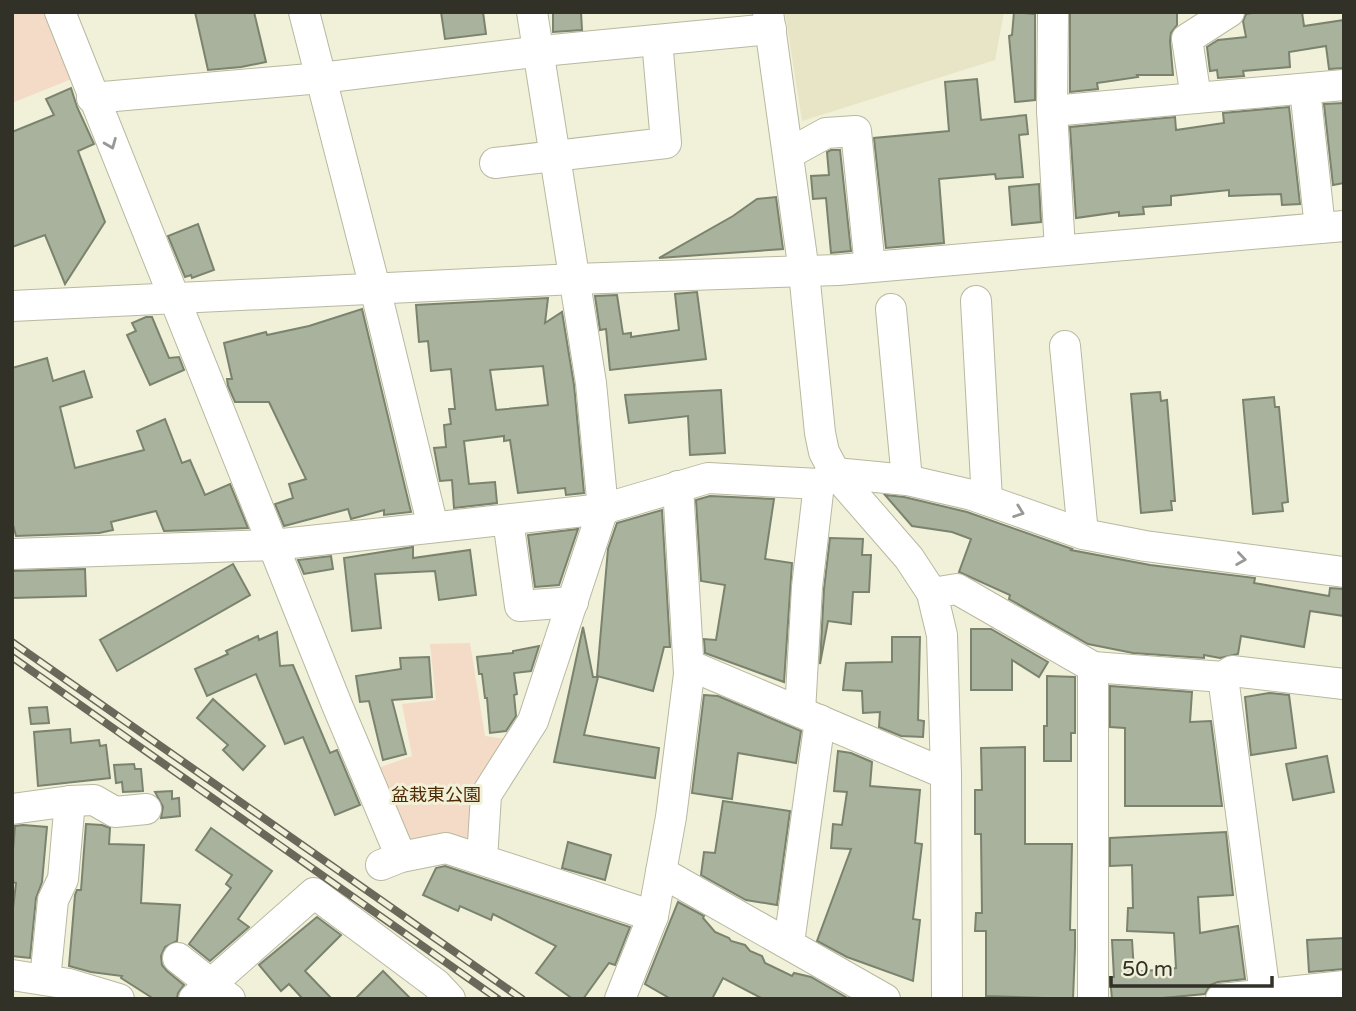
<svg xmlns="http://www.w3.org/2000/svg" width="1356" height="1011" viewBox="0 0 1356 1011" font-family="'Varela Round','Noto Sans JP',sans-serif">
<rect width="100%" height="100%" fill="#f1f0d8"/>
<!-- built -->
<path fill="#e7e5c5" d="M785 12H1004L995 60 802 121Z"/>
<!-- green -->
<g fill="#f4dbc7">
<path d="M12 12H50L74 78 12 103Z"/>
<path d="M470 643 485 736 511 740 480 840 412 851 375 769 412 756 402 704 436 700 430 644Z"/>
</g>
<!-- building -->
<g fill="#a9b29d" stroke="#7a836e" stroke-width="2" fill-rule="evenodd">
<path d="M195 12H254L266 62 241 67 208 70Z"/>
<path d="M441 12H483L486 34 445 39Z"/>
<path d="M553 12H581L582 30 553 32Z"/>
<path d="M1014 12 1035 14V100L1015 102 1009 36 1012 35Z"/>
<path d="M1070 12H1177V25L1171 33 1170 41 1173 75H1137L1138 77 1097 83 1098 89 1070 92Z"/>
<path d="M1258 12H1302L1304 26 1344 20V68L1329 69 1326 46 1289 52 1290 67 1243 71 1244 76 1218 78 1217 70 1210 71 1207 47 1218 40 1246 37 1243 21 1246 14Z"/>
<path d="M977 79 981 120 1026 115 1028 134 1019 135 1023 177 996 179 995 174 939 179 944 243 886 248 874 138 949 131 945 82Z"/>
<path d="M71 88 77 107 94 144 78 151 105 222 65 284 45 235 12 247V132L54 115 46 99Z"/>
<path d="M1344 103V183L1333 185 1324 104Z"/>
<path d="M1289 107 1300 204 1282 205 1281 194 1229 196V190L1171 196V205L1143 207 1144 214 1119 216V212L1076 218 1070 127 1175 117 1176 130 1224 123 1223 113Z"/>
<path d="M831 150H840L851 251 831 253 826 198 813 199 811 176 829 175 827 152Z"/>
<path d="M1039 184 1041 222 1012 225 1009 187Z"/>
<path d="M776 197 783 249 659 258 733 216 757 199Z"/>
<path d="M198 224 214 270 192 278 191 275 185 277 168 236Z"/>
<path d="M697 292 706 359 610 370 606 329 600 330 595 296 617 295 623 334 631 333V337L679 330 675 294Z"/>
<path d="M548 298 545 323 562 312 574 385 584 493 566 495 565 488 518 493 510 440 504 441V436L464 441 469 484 495 482 497 503 454 508 452 480 440 481 434 448 446 447 444 425 451 424 449 409H455L451 369 431 371 428 341 419 342 416 305ZM543 366 548 405 496 410 490 370Z"/>
<path d="M362 309 411 512 384 515V510L351 519 348 509 284 526 275 504 293 498 289 484 306 479 269 402H235L228 386 227 379H232L224 343 266 332 267 335 309 326Z"/>
<path d="M146 317H152L169 358 179 357 184 370 150 385 127 335 136 331 132 323Z"/>
<path d="M47 358 53 381 84 371 92 397 60 407 75 468 144 450 137 431 165 419 182 463 190 460 205 495 230 484 248 528 164 531 156 511 111 522 113 530 99 533 16 536 12 521V368Z"/>
<path d="M721 390 725 453 690 455 688 416 629 423 625 395Z"/>
<path d="M1160 392 1161 401 1167 400 1175 501H1171L1172 510 1141 513 1131 394Z"/>
<path d="M1274 397 1275 407H1279L1288 502 1282 503 1283 511 1253 514 1243 400Z"/>
<path d="M885 495 904 497 967 512 1072 549 1071 550 1150 565 1255 578 1254 583 1329 596 1330 588 1344 589V616L1310 611 1304 647 1241 636 1238 654 1220 658 1204 655V658L1133 653 1088 644 1009 599 1010 595 959 572 971 539 952 532 912 526Z"/>
<path d="M710 496 774 499 765 559 792 563 784 682 705 653 704 639 716 640 725 585 701 581 696 500Z"/>
<path d="M662 510 670 647H664L653 691 597 676 608 549 617 523Z"/>
<path d="M578 529 559 585 535 587 528 535Z"/>
<path d="M830 538 863 539 862 555H871L869 592H853L851 624 828 621 820 664 824 589Z"/>
<path d="M413 547V558L470 550 476 595 439 600 435 571 375 574 381 628 352 631 344 558Z"/>
<path d="M331 556 333 569 304 574 298 560Z"/>
<path d="M233 564 250 595 117 671 100 640Z"/>
<path d="M85 569 86 596 12 598V571Z"/>
<path d="M583 627 593 677H598L584 735 659 748 655 778 554 762Z"/>
<path d="M971 629H991L1048 662 1039 677 1012 660V690H971Z"/>
<path d="M277 632 280 666 293 665 330 753 337 750 360 805 335 815 303 737 285 744 256 674 207 696 195 669 228 654 226 651 258 636 259 640Z"/>
<path d="M892 637H920L918 720 924 721 923 737 901 736 879 727 880 712 863 713 862 691 843 690 846 663 892 662Z"/>
<path d="M539 646 531 671 514 673 517 694 514 695 516 716 506 731 490 733 487 698H485L482 674H479L477 657 513 653V651Z"/>
<path d="M429 657 432 697 392 700 406 754 383 760 369 701 360 702 356 676 401 669 400 658Z"/>
<path d="M1047 676 1075 677V733H1071V761H1044V726H1047Z"/>
<path d="M1110 686 1192 692 1190 722 1211 721 1222 806H1125V728L1110 727Z"/>
<path d="M1269 693 1289 695 1296 748 1251 755 1245 697Z"/>
<path d="M704 695 718 696 801 731 796 763 738 753 732 799 692 793Z"/>
<path d="M213 699 265 746 243 770 223 750 228 745 197 718Z"/>
<path d="M47 707 49 723 31 724 29 708Z"/>
<path d="M70 729 71 743 99 740 100 746 106 745 110 778 38 786 34 732Z"/>
<path d="M1025 747V844H1072L1070 930H1075V948L1073 999 986 996V931H975L976 913H982L981 834H975V790H982L981 748Z"/>
<path d="M838 751 851 753 872 762 870 786 920 790 915 843 922 844 913 919 920 920 913 981 847 957 817 941 851 849 831 848 833 824 842 825 847 792 834 791Z"/>
<path d="M1327 756 1334 792 1293 800 1286 764Z"/>
<path d="M134 764 135 769H141L143 791 123 792 122 782 116 783 114 765Z"/>
<path d="M172 791V799L179 798 180 816 161 818 163 807 155 792Z"/>
<path d="M723 801 790 811 777 905 746 900 701 875 704 852 715 853Z"/>
<path d="M86 824 102 825 110 828 109 844 144 845 141 903 180 905 177 941 165 947 161 956 162 965 167 971 184 985 178 993 177 999H154L121 978 122 976 91 972 69 966 75 895 77 890H81Z"/>
<path d="M23 825 47 827 42 882 36 898 30 958 12 956V917L16 883 12 882V862L15 826Z"/>
<path d="M211 828 272 871 238 919 249 927 210 961 189 944 231 888 226 884 232 875 196 850Z"/>
<path d="M1226 832 1233 895 1198 897 1200 933 1238 926 1245 979 1218 982 1210 985 1205 994 1152 999H1112L1110 977H1114L1112 940H1132L1134 972 1176 968 1174 933 1127 931 1128 908H1133L1132 865 1110 866V838Z"/>
<path d="M568 842 611 855 605 880 562 868Z"/>
<path d="M445 866 630 927 615 965 609 963 583 999H573L536 973 556 946 493 914 491 920 460 906 458 911 423 895 436 868Z"/>
<path d="M678 902 704 916 703 918 715 932 729 938 731 941 745 945 750 951 762 956 765 963 792 976 794 973 811 977 849 999H763L723 978 712 999H671L645 984Z"/>
<path d="M317 917 341 935 305 971 332 999H303L289 984 281 991 259 965Z"/>
<path d="M1344 938V969L1309 972 1307 940Z"/>
<path d="M383 971 411 999H355Z"/>
</g>
<g fill="none" stroke-linecap="round" stroke-linejoin="round">
<defs>
<g id="minor">
<path d="M60 12 337 705 401 857"/>
<path d="M304 12 375 288 433 527"/>
<path d="M768 12 804 272 820 433 824 452 835 473 909 558 932 593 936 610 942 635 946 774 947 999"/>
<path d="M1053 12 1052 111 1060 250"/>
<path d="M1229 12 1187 39 1196 98 1344 85"/>
<path d="M1305 89 1320 228"/>
<path d="M92 98 321 78 542 51 771 29"/>
<path d="M1052 111 1196 98"/>
<path d="M788 154 826 133 856 131 870 267"/>
<path d="M495 163 666 143 657 40"/>
<path d="M976 301 987 500"/>
<path d="M12 306 575 279 838 270 1344 226"/>
<path d="M891 309 907 480"/>
<path d="M1065 346 1083 534"/>
<path d="M508 520 520 606 573 602"/>
<path d="M12 554 273 545 603 509 708 478 819 484 835 473 907 480 972 495 1083 534 1145 546 1344 572"/>
<path d="M932 593 957 589 1093 667V999"/>
<path d="M689 665 946 774"/>
<path d="M1093 667 1223 677 1232 671 1344 684"/>
<path d="M1223 677 1265 994"/>
<path d="M800 712 807 587 819 484"/>
<path d="M70 801 94 800 115 812 146 809"/>
<path d="M12 809 70 801 63 879 53 900 45 980"/>
<path d="M482 859 486 795 533 721 603 509 591 383 532 12"/>
<path d="M381 865 401 857 446 848 653 916"/>
<path d="M661 872 885 999"/>
<path d="M789 943 820 720"/>
<path d="M178 958 230 999"/>
<path d="M12 975 69 984 119 999"/>
<path d="M194 999 314 893 436 984 450 999"/>
<path d="M620 999 653 916 671 817 689 674 678 486"/>
<path d="M1221 999 1344 986"/>
</g>
</defs>
<!-- minor casing -->
<use href="#minor" stroke="#b9b8a0" stroke-width="32"/>
<!-- minor -->
<use href="#minor" stroke="#fff" stroke-width="30"/>
<defs>
<g id="rail">
<path d="M12 642 522 999"/>
<path d="M12 657 498 999"/>
</g>
</defs>
<!-- rail casing -->
<use href="#rail" stroke="#69685a" stroke-width="8"/>
<!-- rail -->
<use href="#rail" stroke="#f1f0d8" stroke-width="5" stroke-dasharray="16" stroke-linecap="butt"/>
</g>
<!-- one-way arrows -->
<defs><path id="oneway-chevron" d="M-2-3.5L2.5 0L-2 3.5" fill="none" stroke-width="1.6" stroke-linecap="round" stroke-linejoin="round" transform="scale(1.75)"/></defs>
<g stroke="#989894">
<use href="#oneway-chevron" transform="translate(111 144) rotate(68)"/>
<use href="#oneway-chevron" transform="translate(1019 512) rotate(20)"/>
<use href="#oneway-chevron" transform="translate(1241 559) rotate(8)"/>
</g>
<g text-anchor="middle" dominant-baseline="central" stroke-width="6" stroke-linejoin="round" paint-order="stroke">
<!-- park labels -->
<g font-size="18" fill="#4f2900" stroke="#f1f0d8">
<text x="436" y="795">盆栽東公園</text>
</g>
</g>
<!-- border -->
<rect width="1356" height="1011" fill="none" stroke="#323128" stroke-width="28"/>
<!-- scale -->
<path d="M1111 976v10h161v-10" fill="none" stroke="#323128" stroke-width="3.5"/>
<text x="1122" y="976" font-size="21" fill="#323128" stroke="#f1f0d8" stroke-width="5" paint-order="stroke">50 m</text>
</svg>
